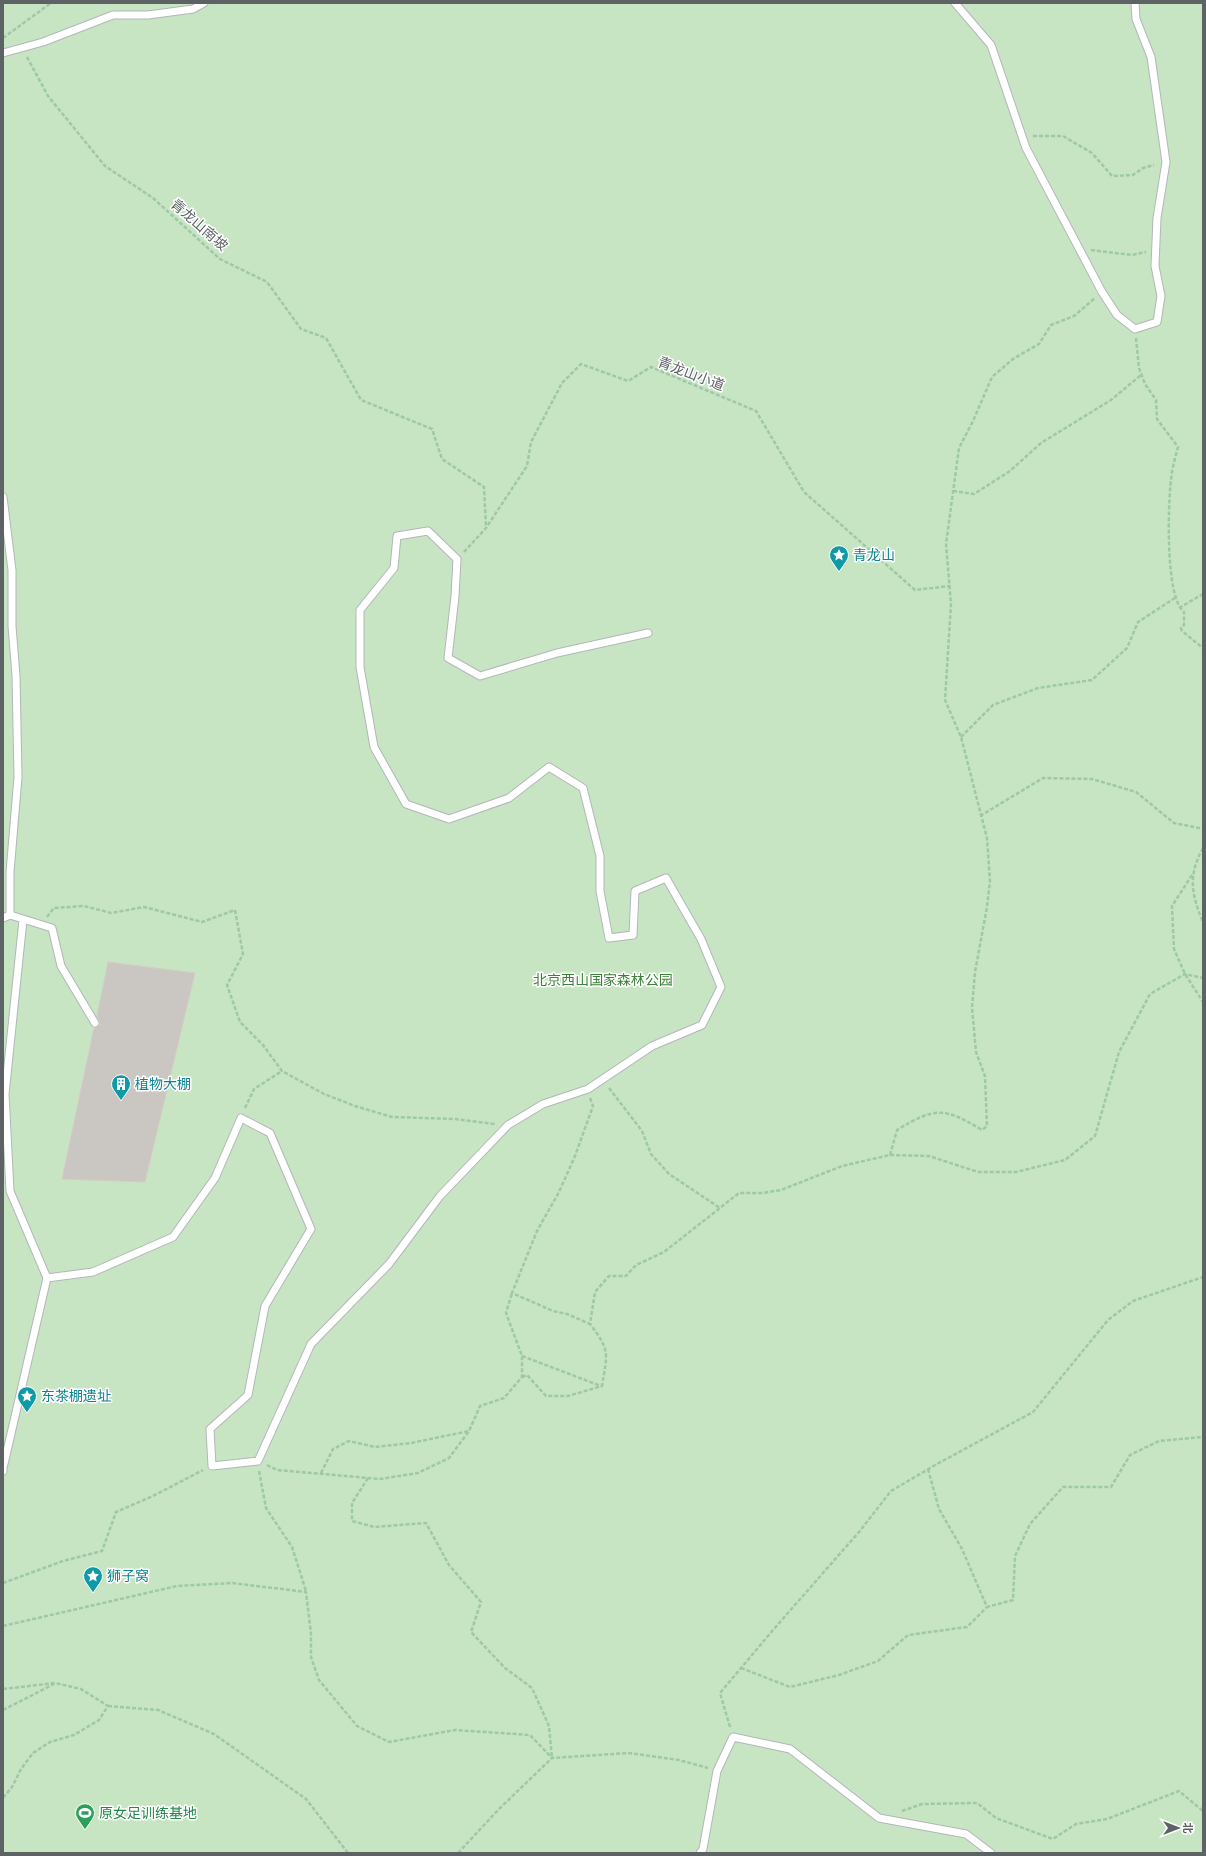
<svg xmlns="http://www.w3.org/2000/svg" width="1206" height="1856" viewBox="0 0 1206 1856" font-family="'Sofia Sans Condensed','Noto Sans SC',sans-serif">
<rect width="100%" height="100%" fill="#efece6"/>
<!-- green -->
<rect fill="#c7e5c3" x="3" y="3" width="1200" height="1850"/>
<!-- building -->
<path fill="#cac7c2" stroke="#d3cdc4" d="M108 962 195 973 145 1182 62 1179 94 1028 98 1027 100 1023 97 1016Z"/>
<g fill="none" stroke-linecap="round" stroke-linejoin="round">
<defs>
<g id="lane">
<path d="M955 3 991 45 1026 148 1102 292 1117 315 1135 329 1157 322 1161 296 1155 266 1157 218 1166 162 1151 57 1136 19 1135 3"/>
<path d="M3 53 43 42 113 15H148L193 9 204 3"/>
<path d="M3 497 12 570V626L16 676 18 777 10 872V915L3 918"/>
<path d="M10 915 52 928 61 966 95 1023"/>
<path d="M47 1278 93 1272 173 1237 215 1178 241 1118 270 1133 311 1229 265 1306 248 1395 210 1429 212 1466 258 1461 311 1344 389 1264 440 1196 508 1125 543 1104 588 1089 652 1046 702 1025 721 987 701 939 666 878 635 891 633 935 609 938 600 891V856L583 788 549 767 509 798 449 819 406 804 374 747 360 667V610L394 568 397 536 428 531 457 559 455 596 448 658 480 676 557 653 648 633"/>
<path d="M3 1464V1471"/>
<path d="M4 1464 47 1278 10 1191 5 1094 23 920"/>
<path d="M700 1853 703 1849 717 1771 733 1737 790 1749 879 1818 966 1834 991 1853"/>
</g>
</defs>
<!-- lane casing -->
<use href="#lane" stroke="#b3b6ba" stroke-width="9"/>
<!-- path -->
<g stroke="#9ec8a6" stroke-width="2.5" stroke-dasharray="4 2" stroke-linecap="butt">
<path d="M3 38 51 3"/>
<path d="M27 57 48 96 105 166 153 198 220 259 267 282 301 329 326 338 361 400 432 429 442 459 484 487 486 527"/>
<path d="M1033 136H1063L1092 153 1112 176 1133 175 1143 168 1154 165"/>
<path d="M1091 250 1132 255 1146 252"/>
<path d="M1136 338 1139 368 1145 384 1156 400 1157 419 1178 447C1175 458 1172 469 1171 480 1168 505 1165 597 1184 612V625L1181 628 1182 631 1203 648"/>
<path d="M953 491 974 494 1010 471 1041 443 1111 400 1141 375"/>
<path d="M464 552 486 528 527 466 531 442 562 383 581 364 628 381 651 367 756 411 804 492 915 590 950 586"/>
<path d="M1179 608 1203 594"/>
<path d="M961 737 993 705 1038 688 1092 680 1127 648 1138 622 1175 598"/>
<path d="M980 816 1043 778 1092 779 1136 792 1174 823 1199 828 1203 827"/>
<path d="M1203 848C1188 875 1191 894 1203 922"/>
<path d="M1192 875 1172 906 1174 949 1185 974 1203 1002"/>
<path d="M47 917 54 908 84 906 111 913 144 907 202 922 235 910 243 954 227 985 240 1022 263 1045 282 1071 324 1094 355 1106 392 1117 455 1119 495 1124"/>
<path d="M609 1088 642 1131 651 1154 669 1174 720 1208"/>
<path d="M590 1098 593 1106 575 1156 559 1192 537 1231 512 1293 553 1311 567 1314 590 1324 595 1292 609 1276H626L636 1265 664 1252 739 1193H762L781 1190 842 1166 890 1155 929 1156 978 1172H1016L1065 1160 1095 1136 1119 1052 1150 994 1185 974 1203 978"/>
<path d="M245 1108 254 1089 282 1071"/>
<path d="M890 1155 897 1130C935 1107 944 1107 982 1130L987 1126 985 1076 976 1052 972 1007 975 972 987 907 990 881 987 838 961 737 945 700 951 604 946 544 959 448 973 421 992 377 1013 359 1039 344 1051 325 1074 316 1095 298"/>
<path d="M522 1356 601 1386"/>
<path d="M522 1377 527 1375 546 1396H568L602 1386C607 1354 611 1351 590 1324"/>
<path d="M267 1465 277 1470 380 1479 418 1473 449 1458 469 1431 480 1406 504 1398 522 1377V1356L506 1313 512 1293"/>
<path d="M928 1469 939 1509 962 1549 987 1607 1013 1600 1015 1556 1030 1524 1063 1487H1111L1130 1455 1159 1441 1203 1437"/>
<path d="M259 1471 266 1508 292 1547 306 1591"/>
<path d="M321 1473 333 1449 349 1441 375 1447 411 1443 469 1431"/>
<path d="M368 1478 352 1503V1521L374 1527 426 1523 449 1565 481 1602 471 1632 505 1668 532 1688 549 1726 552 1758"/>
<path d="M3 1583 63 1561 102 1551 116 1512 153 1496 203 1470"/>
<path d="M3 1626 177 1586 232 1583 306 1592 311 1634V1657L319 1680 357 1726 389 1742 455 1730 530 1735 552 1758"/>
<path d="M741 1668 790 1687 839 1675 878 1661 908 1635 967 1627 987 1607"/>
<path d="M3 1689 55 1683 81 1689 108 1706 99 1720 74 1735 50 1742 33 1753 21 1769 12 1787 3 1798"/>
<path d="M108 1706 158 1710 214 1734 306 1799 348 1853"/>
<path d="M3 1710 54 1684"/>
<path d="M730 1727 720 1693 773 1630 859 1532 891 1491 937 1464 1033 1412 1108 1320 1133 1301 1203 1277"/>
<path d="M902 1811 922 1804 977 1803 996 1818 1053 1839 1076 1824 1107 1819 1179 1791 1203 1811"/>
<path d="M458 1853 499 1809 552 1758 629 1753 679 1760 708 1768"/>
</g>
<!-- lane -->
<use href="#lane" stroke="#fff" stroke-width="7"/>
</g>
<!-- icons -->
<defs>
<symbol id="sight-pin" viewBox="-11 -11 22 30"><path d="M0 17L-7.5 6A9.5 9.5 0 1 1 7.5 6Z" fill="#0f9aa8" stroke="#fff"/><path d="M0-6L1.8-2.2L6-1.7L2.9 1.2L3.7 5.4L0 3.3L-3.7 5.4L-2.9 1.2L-6-1.7L-1.8-2.2Z" fill="#fff"/></symbol>
<symbol id="building-pin" viewBox="-11 -11 22 30"><path d="M0 17L-7.5 6A9.5 9.5 0 1 1 7.5 6Z" fill="#0f9aa8" stroke="#fff"/><path d="M-4-6H4V6H1V3H-1V6H-4ZM-2.5-4.3h1.7v1.8h-1.7ZM.8-4.3h1.7v1.8H.8ZM-2.5-1h1.7V.8h-1.7ZM.8-1h1.7V.8H.8Z" fill="#fff"/></symbol>
<symbol id="stadium-pin" viewBox="-11 -11 22 30"><path d="M0 17L-7.5 6A9.5 9.5 0 1 1 7.5 6Z" fill="#2e9e5b" stroke="#fff"/><path d="M0-5a6.5 5 0 1 0 0 10a6.5 5 0 1 0 0-10ZM-3.5-1.8h7v3.6h-7Z" fill="#fff"/></symbol>
</defs>
<g fill-rule="evenodd">
<use href="#sight-pin" x="828" y="544" width="22" height="30"/>
<use href="#building-pin" x="110" y="1073" width="22" height="30"/>
<use href="#sight-pin" x="16" y="1385" width="22" height="30"/>
<use href="#sight-pin" x="82" y="1565" width="22" height="30"/>
<use href="#stadium-pin" x="74" y="1802" width="22" height="30"/>
</g>
<g text-anchor="middle" dominant-baseline="central" stroke-width="3" stroke-linejoin="round" paint-order="stroke">
<!-- street labels -->
<g font-size="14" fill="#5d6265" stroke="#fff">
<text transform="translate(199 225) rotate(41)">青龙山南坡</text>
<text transform="translate(691 374) rotate(21)">青龙山小道</text>
</g>
<!-- culture labels -->
<g font-size="14" fill="#0d838f" stroke="#fff" text-anchor="start">
<text x="853" y="555">青龙山</text>
<text x="135" y="1084">植物大棚</text>
<text x="41" y="1396">东茶棚遗址</text>
<text x="107" y="1576">狮子窝</text>
</g>
<!-- park labels -->
<g font-size="14" fill="#3c8138" stroke="#fff">
<text x="603" y="980">北京西山国家森林公园</text>
</g>
<!-- leisure labels -->
<g font-size="14" fill="#27864d" stroke="#fff" text-anchor="start">
<text x="99" y="1813">原女足训练基地</text>
</g>
</g>
<!-- border -->
<rect width="1206" height="1856" fill="none" stroke="#5d6265" stroke-width="8"/>
<!-- north arrow -->
<g transform="translate(1178 1828) rotate(90)" stroke="#ffffff" stroke-width="3" paint-order="stroke">
<path d="M0-3L7 15L0 10L-7 15Z" fill="#5d6265"/>
<text y="-6" font-size="11" font-weight="bold" text-anchor="middle" fill="#5d6265">北</text>
</g>
</svg>
